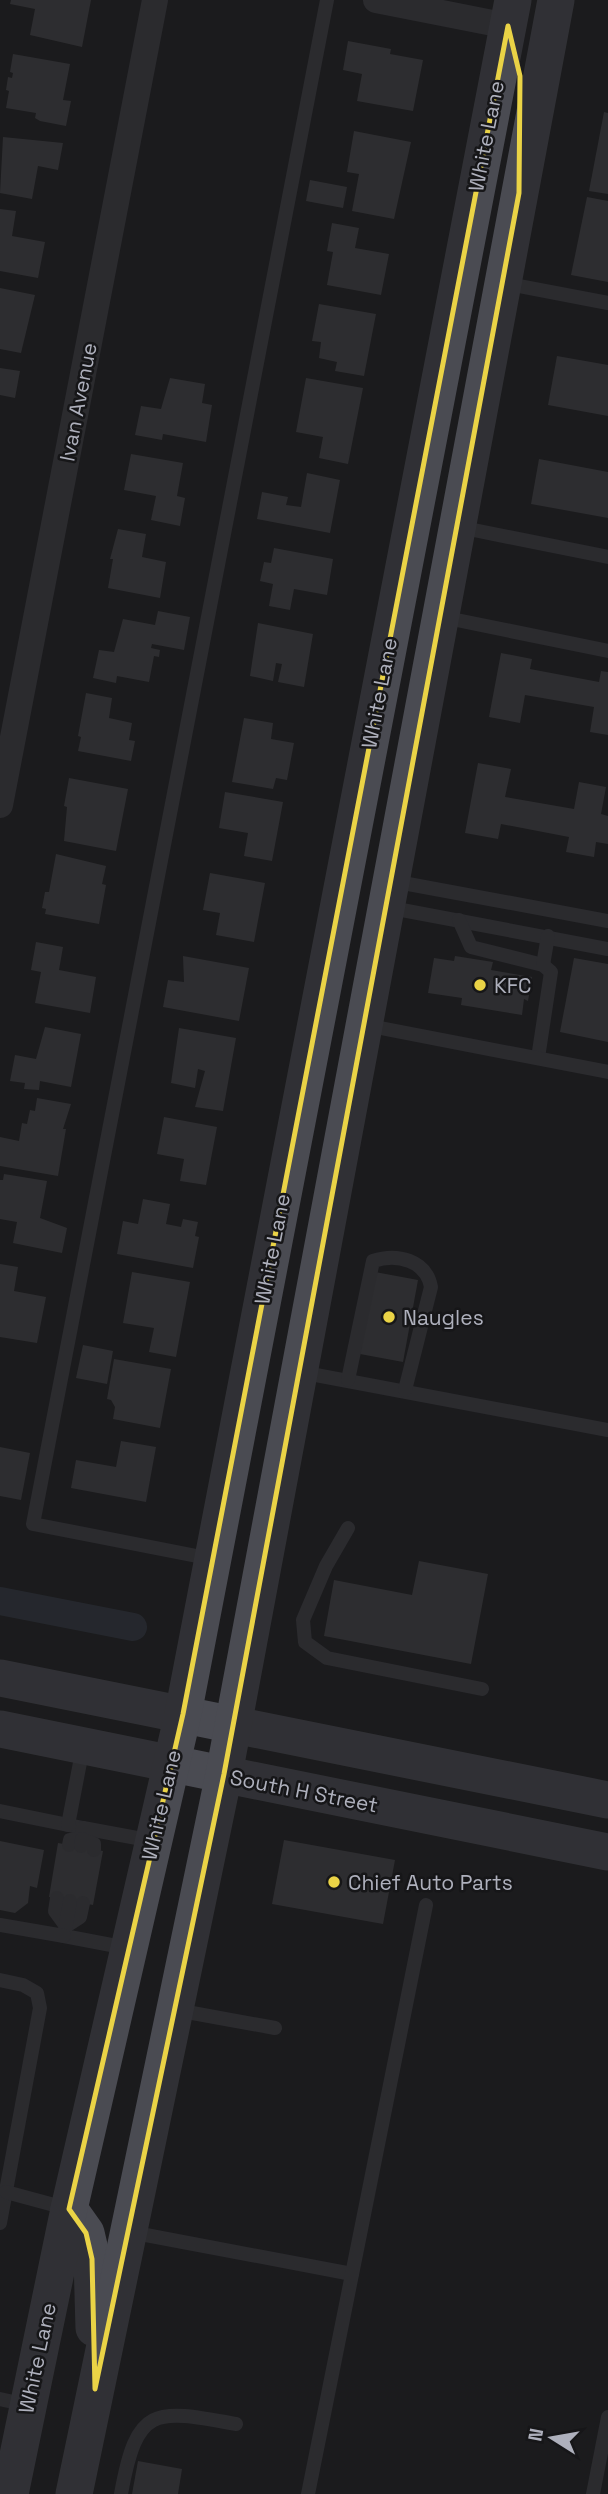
<svg xmlns="http://www.w3.org/2000/svg" width="608" height="2494" viewBox="0 0 608 2494" font-family="'Space Grotesk',sans-serif">
<rect width="100%" height="100%" fill="#1b1b1d"/>
<g fill="none" stroke-linecap="round" stroke-linejoin="round">
<!-- canal -->
<path stroke="#313741" stroke-width="28" d="M0 1601 133 1627"/>
</g>
<!-- building -->
<g fill="#434347">
<path d="M11 0H91L82 47 30 35 35 9 10 4Z"/>
<path d="M348 41 391 49 390 54 423 60 413 111 357 101 362 74 343 70Z"/>
<path d="M13 54 70 64 63 100 71 101 66 126 40 121 35 118 36 113 6 108 9 91 6 90 8 77 12 78 13 73 10 72Z"/>
<path d="M604 112 608 113V194L589 191Z"/>
<path d="M354 131 411 142 394 219 352 211 359 174 347 172Z"/>
<path d="M3 137 63 143 58 170 38 166 32 199 0 193Z"/>
<path d="M310 180 347 187 343 208 306 201Z"/>
<path d="M587 197 608 201V282L571 275Z"/>
<path d="M0 209 16 211 12 236 45 242 38 278 0 271Z"/>
<path d="M332 223 359 228 355 248 389 254 381 295 327 285 333 252 327 251Z"/>
<path d="M0 288 35 295 21 353 0 349Z"/>
<path d="M319 304 376 314 364 376 335 371 337 362 319 358 321 342 312 341Z"/>
<path d="M557 356 608 365V416L548 405Z"/>
<path d="M0 368 20 371 15 398 0 395Z"/>
<path d="M170 378 205 384 202 403 212 405 206 442 163 434 162 440 135 435 141 406 161 409Z"/>
<path d="M306 378 363 388 348 464 319 458 323 437 296 432Z"/>
<path d="M131 454 183 463 177 496 185 498 180 526 151 520 156 496 124 490Z"/>
<path d="M539 459 608 472V518L531 504Z"/>
<path d="M307 473 340 480 330 533 257 519 262 492 288 497 286 505 301 507Z"/>
<path d="M118 529 146 534 142 557 166 562 160 598 108 588 113 559H110Z"/>
<path d="M274 548 333 559 327 595 294 589 290 610 269 606 273 584 260 581 264 562 271 563Z"/>
<path d="M158 611 190 617 184 650 152 644 151 648 160 650 159 657 154 656 149 682 117 676 116 683 93 678 99 650 114 652 123 619 155 625Z"/>
<path d="M258 623 313 634 304 687 278 682 282 664 276 663 273 681 250 676Z"/>
<path d="M501 653 532 659 530 669 599 682 601 671 608 672V735L590 732 594 707 525 695 520 723 489 717Z"/>
<path d="M86 693 112 698 109 718 132 723 129 740 135 741 131 761 78 751 81 737 78 736Z"/>
<path d="M244 718 273 723 271 739 294 743 287 780 276 778 273 789 232 782Z"/>
<path d="M478 763 511 769 505 797 574 809 579 782 606 787 601 814 608 816V844L596 842 594 857 566 852 569 837 501 824 498 839 465 833Z"/>
<path d="M69 778 128 789 116 851 64 841 67 807 64 806Z"/>
<path d="M225 792 283 802 272 861 244 856 248 833 219 828Z"/>
<path d="M56 854 106 866 102 884 106 885 99 924 45 914 46 909 42 908 45 892H49Z"/>
<path d="M210 873 265 883 254 942 216 935 220 913 203 910Z"/>
<path d="M36 942 63 947 59 970 96 977 90 1013 35 1003 41 972 31 970Z"/>
<path d="M183 956 249 968 239 1021 163 1007 168 980 184 982Z"/>
<path d="M455 956 493 962 491 970 532 977 528 1001 524 999 522 1015 461 1005 462 998 428 993 434 958 454 961Z"/>
<path d="M574 958 608 964V1042L560 1032Z"/>
<path d="M45 1027 81 1034 71 1087 40 1081 39 1090 24 1089 25 1083 10 1081 15 1055 36 1059Z"/>
<path d="M179 1028 236 1038 223 1111 195 1107 205 1071 198 1069 195 1088 171 1083Z"/>
<path d="M37 1098 71 1104 63 1129H66L58 1176 0 1166V1137L19 1141 22 1123 27 1124 30 1110 35 1111Z"/>
<path d="M164 1117 217 1127 206 1185 180 1181 184 1159 157 1154Z"/>
<path d="M4 1174 47 1181 40 1218 67 1228 62 1253 13 1243 17 1222 0 1219V1180H3Z"/>
<path d="M143 1199 170 1204 166 1224 181 1227 183 1219 198 1222 195 1236 199 1237 193 1268 117 1254 123 1221 138 1224Z"/>
<path d="M0 1264 18 1267 14 1291 46 1297 37 1343 0 1337Z"/>
<path d="M132 1272 190 1282 176 1357 149 1352 154 1328 123 1323Z"/>
<path d="M375 1272 418 1280 403 1362 360 1354Z"/>
<path d="M83 1345 113 1351 107 1384 76 1378Z"/>
<path d="M114 1359 171 1369 160 1428 113 1419 115 1407 111 1400 107 1399Z"/>
<path d="M121 1441 156 1447 146 1502 71 1488 76 1460 116 1467Z"/>
<path d="M0 1447 30 1453 21 1500 0 1496Z"/>
<path d="M419 1561 488 1574 471 1664 324 1636 334 1580 412 1595Z"/>
<path d="M284 1840 395 1860 383 1924 272 1904Z"/>
<path d="M0 1841 44 1850 37 1888 30 1886 28 1903 15 1913 0 1910Z"/>
<path d="M58 1843 103 1851 93 1905 49 1897Z"/>
<path d="M138 2461 182 2469 178 2494H132Z"/>
</g>
<g fill="none" stroke-linecap="round" stroke-linejoin="round">
<!-- lane -->
<g stroke="#3e3e44" stroke-width="14">
<path d="M503 283 608 303"/>
<path d="M459 527 608 557"/>
<path d="M442 617 608 651"/>
<path d="M392 881 608 921"/>
<path d="M386 907 608 949"/>
<path d="M459 920 471 947 543 965 551 972 538 1058"/>
<path d="M543 965 548 936"/>
<path d="M365 1025 608 1072"/>
<path d="M300 1372 608 1430"/>
<path d="M348 1380 373 1261C397 1253 426 1260 431 1287L405 1390"/>
<path d="M348 1528 326 1566 303 1620 305 1642 327 1658 482 1689"/>
<path d="M212 1559 33 1524 327 0"/>
<path d="M0 1811 83 1828"/>
<path d="M68 1825 83 1747"/>
<path d="M69 1845 70 1840 82 1839 83 1828 153 1841"/>
<path d="M81 1846 82 1839 94 1844V1850"/>
<path d="M57 1898 55 1911 66 1926 80 1917 83 1903"/>
<path d="M70 1901 64 1936 127 1948"/>
<path d="M0 1925 64 1936"/>
<path d="M0 1980 23 1985 37 1993 40 2008 0 2223"/>
<path d="M176 2010 275 2028"/>
<path d="M6 2192 69 2209"/>
<path d="M130 2232 352 2274"/>
<path d="M0 2399 27 2405"/>
<path d="M121 2494C137 2405 154 2409 236 2424"/>
<path d="M308 2494 426 1905"/>
<path d="M593 2494 608 2417"/>
</g>
<!-- street -->
<g stroke="#3e3e44" stroke-width="26">
<path d="M376 0 508 26"/>
<path d="M0 805 155 0"/>
</g>
<!-- secondary -->
<g stroke="#4a4b52" stroke-width="37">
<path d="M0 1678 608 1800"/>
<path d="M0 1729 608 1852"/>
<path d="M69 2209 86 2233 92 2259 94 2328"/>
<path d="M10 2494 69 2209 183 1714 513 0"/>
<path d="M74 2494 224 1774 556 0"/>
</g>
</g>
<!-- marked area -->
<path d="M0 0H608V2494H0ZM508 26 520 76 519 193 224 1774 95 2389 92 2259 86 2233 69 2209 183 1714Z" fill="#1b1b1d" fill-opacity=".55" fill-rule="evenodd"/>
<path fill="none" stroke="#ead346" stroke-width="5" stroke-linejoin="round" d="M508 26 520 76 519 193 224 1774 95 2389 92 2259 86 2233 69 2209 183 1714Z"/>
<!-- markers -->
<g fill="#ead346" stroke="#161618" stroke-width="2.5">
<circle cx="480" cy="985" r="7"/>
<circle cx="389" cy="1317" r="7"/>
<circle cx="334" cy="1882" r="7"/>
</g>
<g text-anchor="middle" dominant-baseline="central" stroke-width="5" stroke-linejoin="round" paint-order="stroke">
<!-- street labels -->
<g font-size="21" fill="#aeb0bc" stroke="#161618">
<text transform="translate(486 136) rotate(-79)">White Lane</text>
<text transform="translate(78 402) rotate(-79)">Ivan Avenue</text>
<text transform="translate(379 693) rotate(-79)">White Lane</text>
<text transform="translate(272 1249) rotate(-79)">White Lane</text>
<text transform="translate(304 1791) rotate(11)">South H Street</text>
<text transform="translate(161 1805) rotate(-77)">White Lane</text>
<text transform="translate(37 2358) rotate(-78)">White Lane</text>
</g>
<!-- poi labels -->
<g font-size="21" fill="#aeb0bc" stroke="#161618" text-anchor="start">
<text x="494" y="985">KFC</text>
<text x="403" y="1317">Naugles</text>
<text x="348" y="1882">Chief Auto Parts</text>
</g>
</g>
<!-- north arrow -->
<g transform="translate(552 2438) rotate(281)" stroke="#161618" stroke-width="5" paint-order="stroke">
<path d="M0-5L12 26L0 18L-12 26Z" fill="#aeb0bc"/>
<text y="-10" font-size="19" font-weight="bold" text-anchor="middle" fill="#aeb0bc">N</text>
</g>
</svg>
